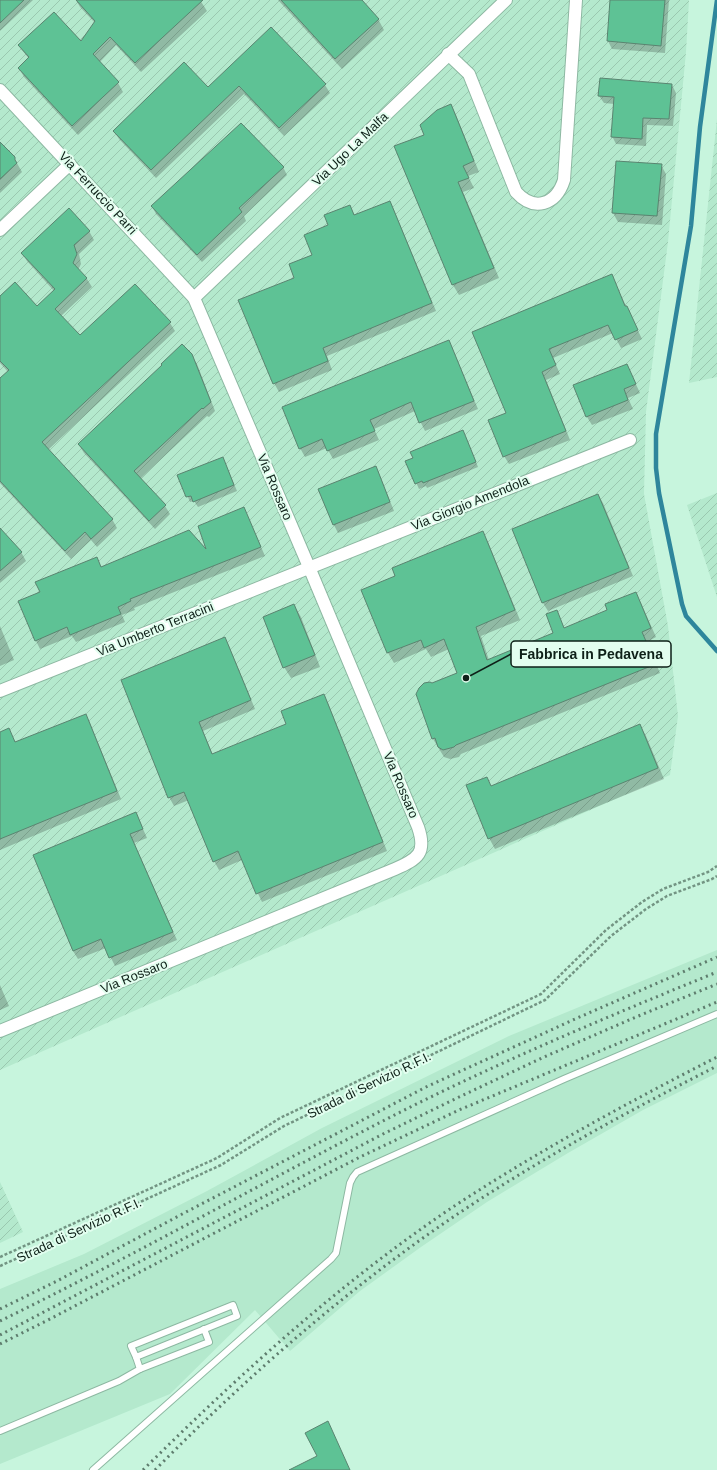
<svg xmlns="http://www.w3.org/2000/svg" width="717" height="1470" viewBox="0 0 717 1470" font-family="Arial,sans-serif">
<defs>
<pattern id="industrial-furrows" width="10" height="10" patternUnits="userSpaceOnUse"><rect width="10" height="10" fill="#b4e9cd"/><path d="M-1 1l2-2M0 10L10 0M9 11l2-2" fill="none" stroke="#9ac8af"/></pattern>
</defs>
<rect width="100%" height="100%" fill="#c7f5dd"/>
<!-- built -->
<path fill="#b4e9cd" d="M717 950V1073L643 1110 568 1153 487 1202 421 1247 360 1291 290 1351 255 1310 170 1394 0 1464V1289L84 1254 207 1191 322 1128 509 1036Z"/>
<!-- industrial -->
<g fill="url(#industrial-furrows)">
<path d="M0 0H689L686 52 668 242 646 412 644 494 668 626 678 716 670 775 0 1070Z"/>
<path d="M717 119V377L689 383Z"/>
<path d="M717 493V597L687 505Z"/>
<path d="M0 1182 23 1232 0 1243Z"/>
</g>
<!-- shadow -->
<g fill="#0003">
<path d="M0 0H33L0 31Z"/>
<path d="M76 0H200L207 11 141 72 116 45 99 63 118 83 123 92 78 135 24 77 19 68 29 59 19 46 81 42 95 23 80 7Z"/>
<path d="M278 0H361L378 19 384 30 342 69Z"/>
<path d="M611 0H669L665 53 612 49 608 41Z"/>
<path d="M271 28 325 85 330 93 284 136 244 94 156 178 119 139 114 131 208 88Z"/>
<path d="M672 85 676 93 673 126 647 125 646 146 616 144 612 136 614 104 604 103 599 96Z"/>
<path d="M451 105 456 115 479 172 468 176 474 188 463 192 499 278 459 295 453 285 396 147 426 136Z"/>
<path d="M0 143 14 158 22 172 0 193Z"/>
<path d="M661 165 666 174 662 225 618 222 613 213Z"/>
<path d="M283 167 287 175 244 216 246 221 202 262 156 214 152 206Z"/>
<path d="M390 202 394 210 436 311 327 356 332 370 279 392 274 383 296 278 313 256 330 226 350 206 355 216Z"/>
<path d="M89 231 94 240 79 254 81 264 78 270 87 279 92 287 61 316 80 336 170 323 175 331 48 450 112 519 117 528 97 547 91 540 71 559 0 483V379L8 372 0 363V297L37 307 54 291 27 261 22 253Z"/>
<path d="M611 275 642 339 621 348 613 333 553 358 560 374 546 380 570 440 509 464 504 456 507 413 473 332Z"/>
<path d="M448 341 453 350 478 409 425 431 415 411 374 429 379 440 333 459 327 448 305 457 300 448Z"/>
<path d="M191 355 197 364 215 411 209 417 207 416 140 479 165 506 170 514 155 529 84 453 79 445Z"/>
<path d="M627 365 640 393 628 398 633 409 592 425 587 417 574 386Z"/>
<path d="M466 437 478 467 427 488 426 486 419 489 407 462Z"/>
<path d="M223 458 237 491 198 507 194 501 190 502 179 476Z"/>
<path d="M375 467 380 476 394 511 338 533 334 525 319 490Z"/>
<path d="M598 495 603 503 633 576 548 611 543 603 513 530Z"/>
<path d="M248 517 265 556 134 608 135 610 122 615 125 622 76 642 72 636 40 649 36 641 41 593 96 558 102 568 209 553Z"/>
<path d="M0 529 21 552 26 561 0 583Z"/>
<path d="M482 532 488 542 520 620 481 636 489 660 554 633 556 611 565 629 609 611 635 593 641 603 656 637 647 642 660 673 461 754 459 757 450 759 444 757 433 739 417 694 432 684 458 673 449 649 431 657 426 649 394 663 388 653 363 591 396 577Z"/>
<path d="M294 605 301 617 320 667 291 678 284 667Z"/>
<path d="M0 626 14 660 0 666Z"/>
<path d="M224 638 229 646 255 709 203 731 213 755 288 725 323 695 328 703 387 851 262 902 242 860 219 870 214 861 189 800 174 806 169 797Z"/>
<path d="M86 715 90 723 121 799 0 850V733L8 729 16 743Z"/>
<path d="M640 725 646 736 664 779 495 849 489 838 491 787Z"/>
<path d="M136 813 147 838 134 843 177 940 115 966 106 948 78 959 73 951 34 856Z"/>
<path d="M0 985 9 1006 0 1010Z"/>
</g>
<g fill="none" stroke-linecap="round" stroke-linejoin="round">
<!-- stream -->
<path stroke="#2e869c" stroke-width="4.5" d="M717 0 700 127 691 226 656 434V468L659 493 682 604 686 616 717 651"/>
</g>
<!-- building -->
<g fill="#5ec295" stroke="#5a8470">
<path d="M0 0H24L0 23Z"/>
<path d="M76 0H203L135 63 110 37 93 54 119 82 72 126 18 68 29 57 18 45 54 12 81 41 95 21Z"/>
<path d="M281 0H362L379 19 335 59Z"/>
<path d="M610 0H665L661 46 607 41Z"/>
<path d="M271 27 326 84 279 128 239 86 151 170 113 131 184 62 208 87Z"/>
<path d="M600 78 672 84 669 119 643 118 642 139 611 137 614 97 598 96Z"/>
<path d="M451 104 474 161 463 166 469 178 458 182 494 268 452 285 394 146 424 135 420 125 437 110Z"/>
<path d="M241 123 284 167 239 208 242 212 197 255 151 206Z"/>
<path d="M0 142 15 157V160L17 163 0 179Z"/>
<path d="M616 161 662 164 657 216 612 213Z"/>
<path d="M390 201 432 303 323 348 328 361 273 384 238 300 294 278 289 264 312 255 304 235 328 225 324 215 350 205 354 215Z"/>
<path d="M69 208 90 231 74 245 77 254 73 263 87 278 55 309 80 335 135 284 171 322 42 442 113 519 91 539 85 532 65 551 0 481V378L9 370 0 361V296L15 282 37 306 55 289 21 253Z"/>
<path d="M612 274 625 306H627L638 330 615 340 608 325 549 349 556 365 542 372 566 431 503 457 488 420 506 413 472 332Z"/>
<path d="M449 340 474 401 419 423 411 402 370 420 375 431 327 451 322 439 299 449 282 407Z"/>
<path d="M182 344 192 354 211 402 203 409 202 408 134 471 166 505 149 521 78 444 162 365 161 364Z"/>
<path d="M627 364 636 384 624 389 628 400 586 417 573 385Z"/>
<path d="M463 430 476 462 423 483 422 481 415 484 405 461 413 458 410 452Z"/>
<path d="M223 457 234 485 193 502 191 496 186 497 177 475Z"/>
<path d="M376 466 390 502 333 525 318 489Z"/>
<path d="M598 494 629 568 542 603 512 529Z"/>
<path d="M244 507 261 547 130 599 131 601 118 607 121 614 70 635 67 627 35 641 18 601 40 592 35 582 97 557 101 567 189 530 206 549 198 526Z"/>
<path d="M0 528 22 552 0 571Z"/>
<path d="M483 531 515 610 476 627 487 660 553 633 546 614 557 610 564 628 607 610 605 604 636 592 651 628 642 632 656 664 456 745 454 747 443 750 438 747 435 738 432 739 416 694 419 688 424 683 430 682 432 683 457 673 444 639 424 648 421 640 387 653 361 590 395 576 392 568Z"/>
<path d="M294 604 315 655 283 668 263 617Z"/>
<path d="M225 637 251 700 199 722 212 754 286 724 281 711 324 694 383 842 256 894 238 851 213 862 184 792 168 798 121 680Z"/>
<path d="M86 714 117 791 0 839V732L9 728 15 742Z"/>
<path d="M640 724 658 768 488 839 466 785 487 777 491 786Z"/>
<path d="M136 812 143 829 130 834 173 932 109 958 101 939 73 951 33 855Z"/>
<path d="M328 1421 350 1470H289L317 1456 305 1433Z"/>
</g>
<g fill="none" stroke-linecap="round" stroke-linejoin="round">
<defs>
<g id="service">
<path d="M233 1305 237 1316 136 1357 131 1346Z"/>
<path d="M136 1357 140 1369 209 1342 204 1329"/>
<path d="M0 1431 119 1381 140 1369"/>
<path d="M93 1470 331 1259 336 1253 350 1183 353 1177 357 1172 564 1079 717 1014"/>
</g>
<g id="minor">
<path d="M448 54 469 74 516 192C534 212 556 205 564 180L576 0"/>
<path d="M0 90 194 298 309 567 418 827C427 853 418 859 395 869L0 1031"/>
<path d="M0 230 70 164"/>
<path d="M194 298 506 0"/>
<path d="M0 691 630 440"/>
</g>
</defs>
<!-- service casing -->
<use href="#service" stroke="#8db8a2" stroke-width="8"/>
<!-- minor casing -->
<use href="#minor" stroke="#8db8a2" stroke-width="14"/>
<!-- path -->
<g stroke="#739483" stroke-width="2.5" stroke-dasharray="3 2" stroke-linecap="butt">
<path d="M0 1257 217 1158 280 1118 541 994 606 930 642 902 663 889 708 872 717 866"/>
<path d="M0 1266 221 1165 284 1126 545 1000 611 936 646 909 667 896 712 879 717 876"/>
</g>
<!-- service -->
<use href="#service" stroke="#fff" stroke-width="6"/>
<!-- minor -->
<use href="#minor" stroke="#fff" stroke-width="12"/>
<!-- rail -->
<g stroke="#5e7c6d" stroke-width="3" stroke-dasharray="2 4" stroke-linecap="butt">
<path d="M0 1309 57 1281 186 1212 426 1087 575 1019 717 957"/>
<path d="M0 1321C127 1259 251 1189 377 1124 487 1067 602 1019 717 972"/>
<path d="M0 1335 383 1134 457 1098 544 1057 636 1017 717 984"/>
<path d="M0 1344 48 1320 360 1157 459 1110 717 1002"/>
<path d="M143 1470C241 1373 344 1279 459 1203 542 1149 629 1102 717 1057"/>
<path d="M155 1470C236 1388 322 1311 416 1243 510 1175 613 1119 717 1066"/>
</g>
</g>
<g text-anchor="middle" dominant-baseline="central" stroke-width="4" stroke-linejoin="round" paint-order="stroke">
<!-- street labels -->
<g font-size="13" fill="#0e2018" stroke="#e2feef">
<text transform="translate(350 149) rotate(-44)">Via Ugo La Malfa</text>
<text transform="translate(98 193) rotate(47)">Via Ferruccio Parri</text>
<text transform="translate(275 487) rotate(67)">Via Rossaro</text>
<text transform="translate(470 503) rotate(-22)">Via Giorgio Amendola</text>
<text transform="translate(155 629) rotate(-22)">Via Umberto Terracini</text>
<text transform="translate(401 785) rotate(67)">Via Rossaro</text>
<text transform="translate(134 976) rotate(-22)">Via Rossaro</text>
<text transform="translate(369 1085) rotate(-26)">Strada di Servizio R.F.I.</text>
<text transform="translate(79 1230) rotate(-25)">Strada di Servizio R.F.I.</text>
</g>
</g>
<!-- callouts -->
<path fill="none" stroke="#0e2018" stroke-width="1.5" d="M466 678L511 654"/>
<circle fill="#0e2018" stroke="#e2feef" stroke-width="1.5" cx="466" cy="678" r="4"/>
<rect fill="#e2feef" stroke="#0e2018" stroke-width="1.5" x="511" y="641" width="160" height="26" rx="4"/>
<g font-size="14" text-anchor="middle" font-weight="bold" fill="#0e2018">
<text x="591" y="659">Fabbrica in Pedavena</text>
</g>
</svg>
